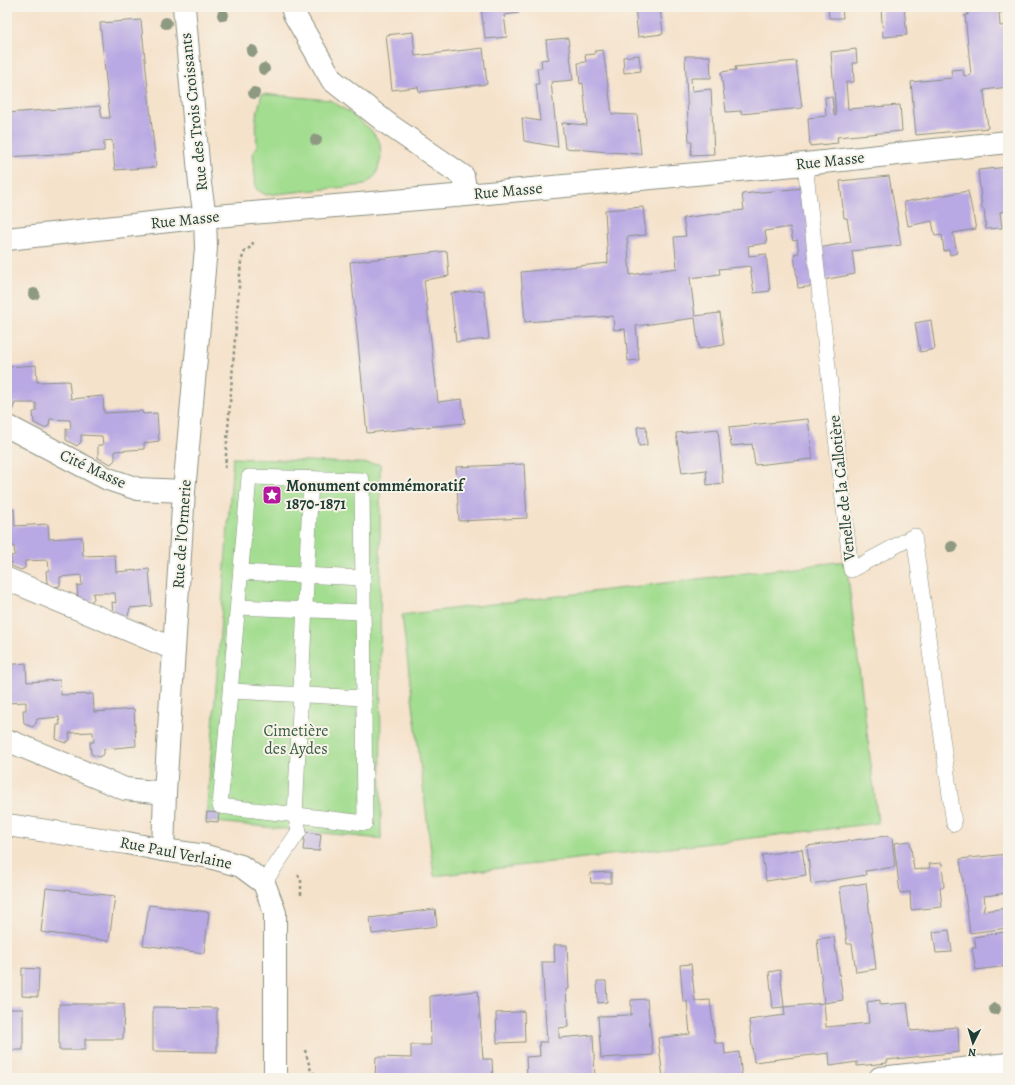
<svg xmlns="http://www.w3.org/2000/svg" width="1015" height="1085" viewBox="0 0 1015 1085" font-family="Alegreya,serif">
<rect width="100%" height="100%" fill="#f7f3e8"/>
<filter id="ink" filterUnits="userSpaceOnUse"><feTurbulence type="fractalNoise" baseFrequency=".025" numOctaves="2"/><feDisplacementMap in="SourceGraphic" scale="8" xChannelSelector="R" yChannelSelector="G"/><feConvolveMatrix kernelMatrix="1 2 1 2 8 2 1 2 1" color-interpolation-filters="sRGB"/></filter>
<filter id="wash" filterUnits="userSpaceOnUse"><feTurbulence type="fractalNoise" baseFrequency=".012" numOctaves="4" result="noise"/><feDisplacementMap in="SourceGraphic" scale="16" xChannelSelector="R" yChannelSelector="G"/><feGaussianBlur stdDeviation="0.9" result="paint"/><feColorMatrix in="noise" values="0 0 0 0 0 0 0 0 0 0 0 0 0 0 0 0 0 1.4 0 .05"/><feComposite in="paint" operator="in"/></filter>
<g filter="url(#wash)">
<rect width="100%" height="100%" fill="#f5e2cb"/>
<!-- green -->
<g fill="#a3dd90" stroke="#618d62">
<path d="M262 94 330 100 349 112 371 130 380 143 381 158 376 175 365 185 266 195 256 189 253 152 257 147 256 117Z"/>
<path d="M233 458 380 464 381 839 206 821Z"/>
<path d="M846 561 878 823 434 876 402 615Z"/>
</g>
<g id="blocks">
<!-- building -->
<g fill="#b8a8e3">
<path d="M481 7H518L519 13 504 15 507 37 485 39Z"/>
<path d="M635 7H660L663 34 638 37Z"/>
<path d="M828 7H842L843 18H829Z"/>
<path d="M881 7H904L907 35 883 37Z"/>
<path d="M967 7H1003L1004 12 999 13 1000 26 1008 25V87L984 90 988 128 916 135 911 82 952 78 951 70 963 69 964 76 971 75 965 15H968Z"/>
<path d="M141 20 156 167 115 170 112 140 104 141V151L7 157V113L100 106 102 118H110L100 23Z"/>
<path d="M413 32 415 56 483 48 487 84 419 92 418 87 392 90 386 35Z"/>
<path d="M568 38 573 80 551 82 558 147 524 141 522 118 540 121 536 84H539L537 68H542L541 60 548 59 546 40Z"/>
<path d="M856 49 857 63H853L854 82H846L848 109 900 105 902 131 837 137 838 143 810 146 808 118 826 116 825 97H832L834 115 836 116 831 52Z"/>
<path d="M603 50 612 114 637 115 641 154 607 152 565 148 562 123 587 125 583 83 580 84 578 63 586 62 585 55 595 54V51Z"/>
<path d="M639 55 641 71 624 73 623 57Z"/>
<path d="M685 56H710L711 78H691L692 91 711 89 714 154 691 155 692 142H689Z"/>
<path d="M796 61 802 108 741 114V111L726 112 721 72 736 70 735 67Z"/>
<path d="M1008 167V211L1000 212 1002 228 986 229 984 209H982L978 170Z"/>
<path d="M889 176 901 245 852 251 855 274 823 280 819 248 851 242 847 218H844L840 181Z"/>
<path d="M804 188 816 286 798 288 794 254 799 253 797 240 793 241 790 227 765 231 767 243 748 246 749 256 766 254 770 291 754 293 750 266 719 269 720 274 690 278 695 316 720 313 724 345 699 349 695 318 636 326 639 360 628 361 625 329 614 330 613 316 525 322 521 272 608 263 605 210 643 207 646 235 627 237 630 275 677 268 674 237 686 236 683 218 744 210 742 194Z"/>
<path d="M968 191 976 229 953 233 957 253 950 255 949 250 944 251 942 235 935 236 932 221 908 226 904 202Z"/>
<path d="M447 251 449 276 424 280 438 402 462 399 465 423 367 433 350 262Z"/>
<path d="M484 290 489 339 456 342 451 293Z"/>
<path d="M931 320 935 349 920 352 915 323Z"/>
<path d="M36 365 37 382 69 381 71 399 103 396 104 413 142 411 143 414 157 413 159 441 144 443V449L115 451V460L111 464 98 458V445H103L102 436 81 435V442L77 446 66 440V429H71L70 420 50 419 49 426 44 428 34 423 33 412H36V403H15L12 411 7 409V367Z"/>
<path d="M808 419 813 459 755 465 752 444 731 446 729 427Z"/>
<path d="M646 426 647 445 639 446 637 427Z"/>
<path d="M718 429 723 483 707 485 706 470 682 473 676 433Z"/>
<path d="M524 464 527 518 459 521 456 467Z"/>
<path d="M14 509 15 526 48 524 49 539 82 537 83 556 115 555 116 572 149 569 152 606 130 608 128 616 126 617 113 616 112 602 116 603 115 593H93L94 599 92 601 85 603 78 599 77 586 82 585 81 575 60 577V586L53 587 47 583 46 571 49 570 48 560 25 561V568L21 570 11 566V556L15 555 14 546 7 547V510Z"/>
<path d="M26 663 27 682 60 680 61 695 93 694 94 712 134 709 136 746 104 749V754L99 757 91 754 90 742H94L93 732 69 733 70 740 65 743 56 739 57 725H60L59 717 37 719 36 723 33 727 24 724 23 710H26V702L7 703V665Z"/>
<path d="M207 812 219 813 218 822 206 821Z"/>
<path d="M305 832 321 834 319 851 303 850Z"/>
<path d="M886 836 892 838 895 867 865 871 866 875 811 884 807 846Z"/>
<path d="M910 841 914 870 930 868 929 864 942 863 944 887 940 888 942 907 911 910 910 892 900 893 894 843Z"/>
<path d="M802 849 806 875 766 881 762 855Z"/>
<path d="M1008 854V893L984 896 985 904 983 911 1008 908V928L970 933 960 859Z"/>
<path d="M611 872V883H591L590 873Z"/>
<path d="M866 883 876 969 856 972 852 944H847L840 887Z"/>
<path d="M46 888 115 896 109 941 41 932Z"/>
<path d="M149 905 209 912 204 953 143 945Z"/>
<path d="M435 909 437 926 372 934 370 918Z"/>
<path d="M949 930 952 952 936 953 933 932Z"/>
<path d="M1004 932 1006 944H1008V966L976 970 972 948H976L974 937Z"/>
<path d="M834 937 843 1000 824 1003 826 1027 869 1023 867 1002 880 1000V1005L907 1003 911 1031 958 1027 959 1052 887 1060V1063L857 1066V1062L830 1066 829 1053 754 1062 749 1020 785 1015 784 1007 824 1003 817 939Z"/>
<path d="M554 945H567L569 989H566L568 1027 559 1028V1038L593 1035 595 1078H527L526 1057 540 1056 539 1042H547L542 962H555Z"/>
<path d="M691 964 695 1001 710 1000 715 1043H724L725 1054 739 1052 742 1078H663L658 1038 690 1034 687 1001H683L680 965Z"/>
<path d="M22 968 39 969 38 997 22 996Z"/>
<path d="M780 970 784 1007 773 1008 769 972Z"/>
<path d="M597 981H606L607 1002 598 1003Z"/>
<path d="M478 991 483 1059H492L493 1078H375L376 1057 411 1058V1045H431L430 996Z"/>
<path d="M647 999 653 1055 601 1058 598 1016 631 1015V1000Z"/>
<path d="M59 1004H124L123 1039H85V1050H59Z"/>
<path d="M153 1007 217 1008V1052L153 1051Z"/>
<rect x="7" y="1009" width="16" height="41"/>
<path d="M524 1011 525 1042 497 1043 496 1013 518 1012Z"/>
</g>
</g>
</g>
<g filter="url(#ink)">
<use href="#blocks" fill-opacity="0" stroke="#8a9080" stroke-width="1"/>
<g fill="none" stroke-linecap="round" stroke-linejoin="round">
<defs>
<g id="service">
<path d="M805 164 851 570 914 536 954 824"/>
<path d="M249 477 362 480 365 823 220 806Z"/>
<path d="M241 572 363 578"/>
<path d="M238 607 363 612"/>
<path d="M231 691 364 698"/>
<path d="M264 883 299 831 295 815 311 478"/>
</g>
<g id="minor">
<path d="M292 7 294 14 332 80 388 124 463 176 466 195"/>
<path d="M7 239 205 217 466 195 805 164 1008 142"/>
<path d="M7 426 108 479 138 489 184 491"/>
<path d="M7 579 174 649"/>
<path d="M7 742 14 743 125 789 165 793"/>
<path d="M7 825 127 843 163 850 206 856 241 866 264 883 275 913V1078"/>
<path d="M163 850 165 793 184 491 206 248 205 217 200 184 184 7"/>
<path d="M880 1078 1008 1064"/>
</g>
</defs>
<!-- service casing -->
<use href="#service" stroke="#8a9080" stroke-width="16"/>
<!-- minor casing -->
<use href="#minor" stroke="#8a9080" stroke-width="24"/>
<!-- path -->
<g stroke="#8a9080" stroke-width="2.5" stroke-dasharray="3 3" stroke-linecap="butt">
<path d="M225 468 241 261 245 251 252 246 253 242"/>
<path d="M298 875 301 879V898"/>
<path d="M305 1050 311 1071 319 1078"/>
</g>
<!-- service -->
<use href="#service" stroke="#fff" stroke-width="15"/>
<!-- minor -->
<use href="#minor" stroke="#fff" stroke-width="22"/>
</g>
<!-- trees -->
<g fill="#8e9982">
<circle cx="223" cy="15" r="6"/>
<circle cx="166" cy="23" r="6"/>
<circle cx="252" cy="51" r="6"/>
<circle cx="264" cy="69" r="6"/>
<circle cx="254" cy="93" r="6"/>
<circle cx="316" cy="140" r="6"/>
<circle cx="34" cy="294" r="6"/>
<circle cx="952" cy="547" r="6"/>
<circle cx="995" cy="1009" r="6"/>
</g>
</g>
<!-- icons -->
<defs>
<symbol id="sight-square" viewBox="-11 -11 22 22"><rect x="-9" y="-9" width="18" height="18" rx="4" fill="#b5179e" stroke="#f7f3e8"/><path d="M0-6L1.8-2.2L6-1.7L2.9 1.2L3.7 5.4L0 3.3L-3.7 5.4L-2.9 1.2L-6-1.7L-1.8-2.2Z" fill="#fff"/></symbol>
</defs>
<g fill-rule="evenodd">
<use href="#sight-square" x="261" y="484" width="22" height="22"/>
</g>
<g text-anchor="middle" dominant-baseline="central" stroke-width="4" stroke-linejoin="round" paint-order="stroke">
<!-- street labels -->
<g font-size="16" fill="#1f3d34" stroke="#f7f3e8">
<text transform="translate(194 112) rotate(-96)">Rue des Trois Croissants</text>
<text transform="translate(830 161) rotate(-6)">Rue Masse</text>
<text transform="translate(508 191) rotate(-5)">Rue Masse</text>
<text transform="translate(185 220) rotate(-6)">Rue Masse</text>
<text transform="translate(93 469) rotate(25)">Cité Masse</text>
<text transform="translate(842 488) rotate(-96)">Venelle de la Callotière</text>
<text transform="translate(182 534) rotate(-86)">Rue de l'Ormerie</text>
<text transform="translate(176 853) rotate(11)">Rue Paul Verlaine</text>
</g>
<!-- poi labels -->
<g font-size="16" font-weight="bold" fill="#1f3d34" stroke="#f7f3e8" text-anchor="start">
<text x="286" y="486">Monument commémoratif<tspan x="286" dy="18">1870-1871</tspan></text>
</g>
<!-- park labels -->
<g font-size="16" fill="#395d46" stroke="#f7f3e8">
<text x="296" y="731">Cimetière<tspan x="296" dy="18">des Aydes</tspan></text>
</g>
</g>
<!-- margin -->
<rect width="1015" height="1085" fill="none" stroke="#f7f3e8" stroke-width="24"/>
<!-- north arrow -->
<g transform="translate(973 1043) rotate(185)" stroke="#f7f3e8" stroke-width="3" paint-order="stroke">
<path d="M0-3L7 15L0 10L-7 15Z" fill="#1f3d34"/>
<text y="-6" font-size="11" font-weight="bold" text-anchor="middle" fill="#1f3d34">N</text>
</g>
</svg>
